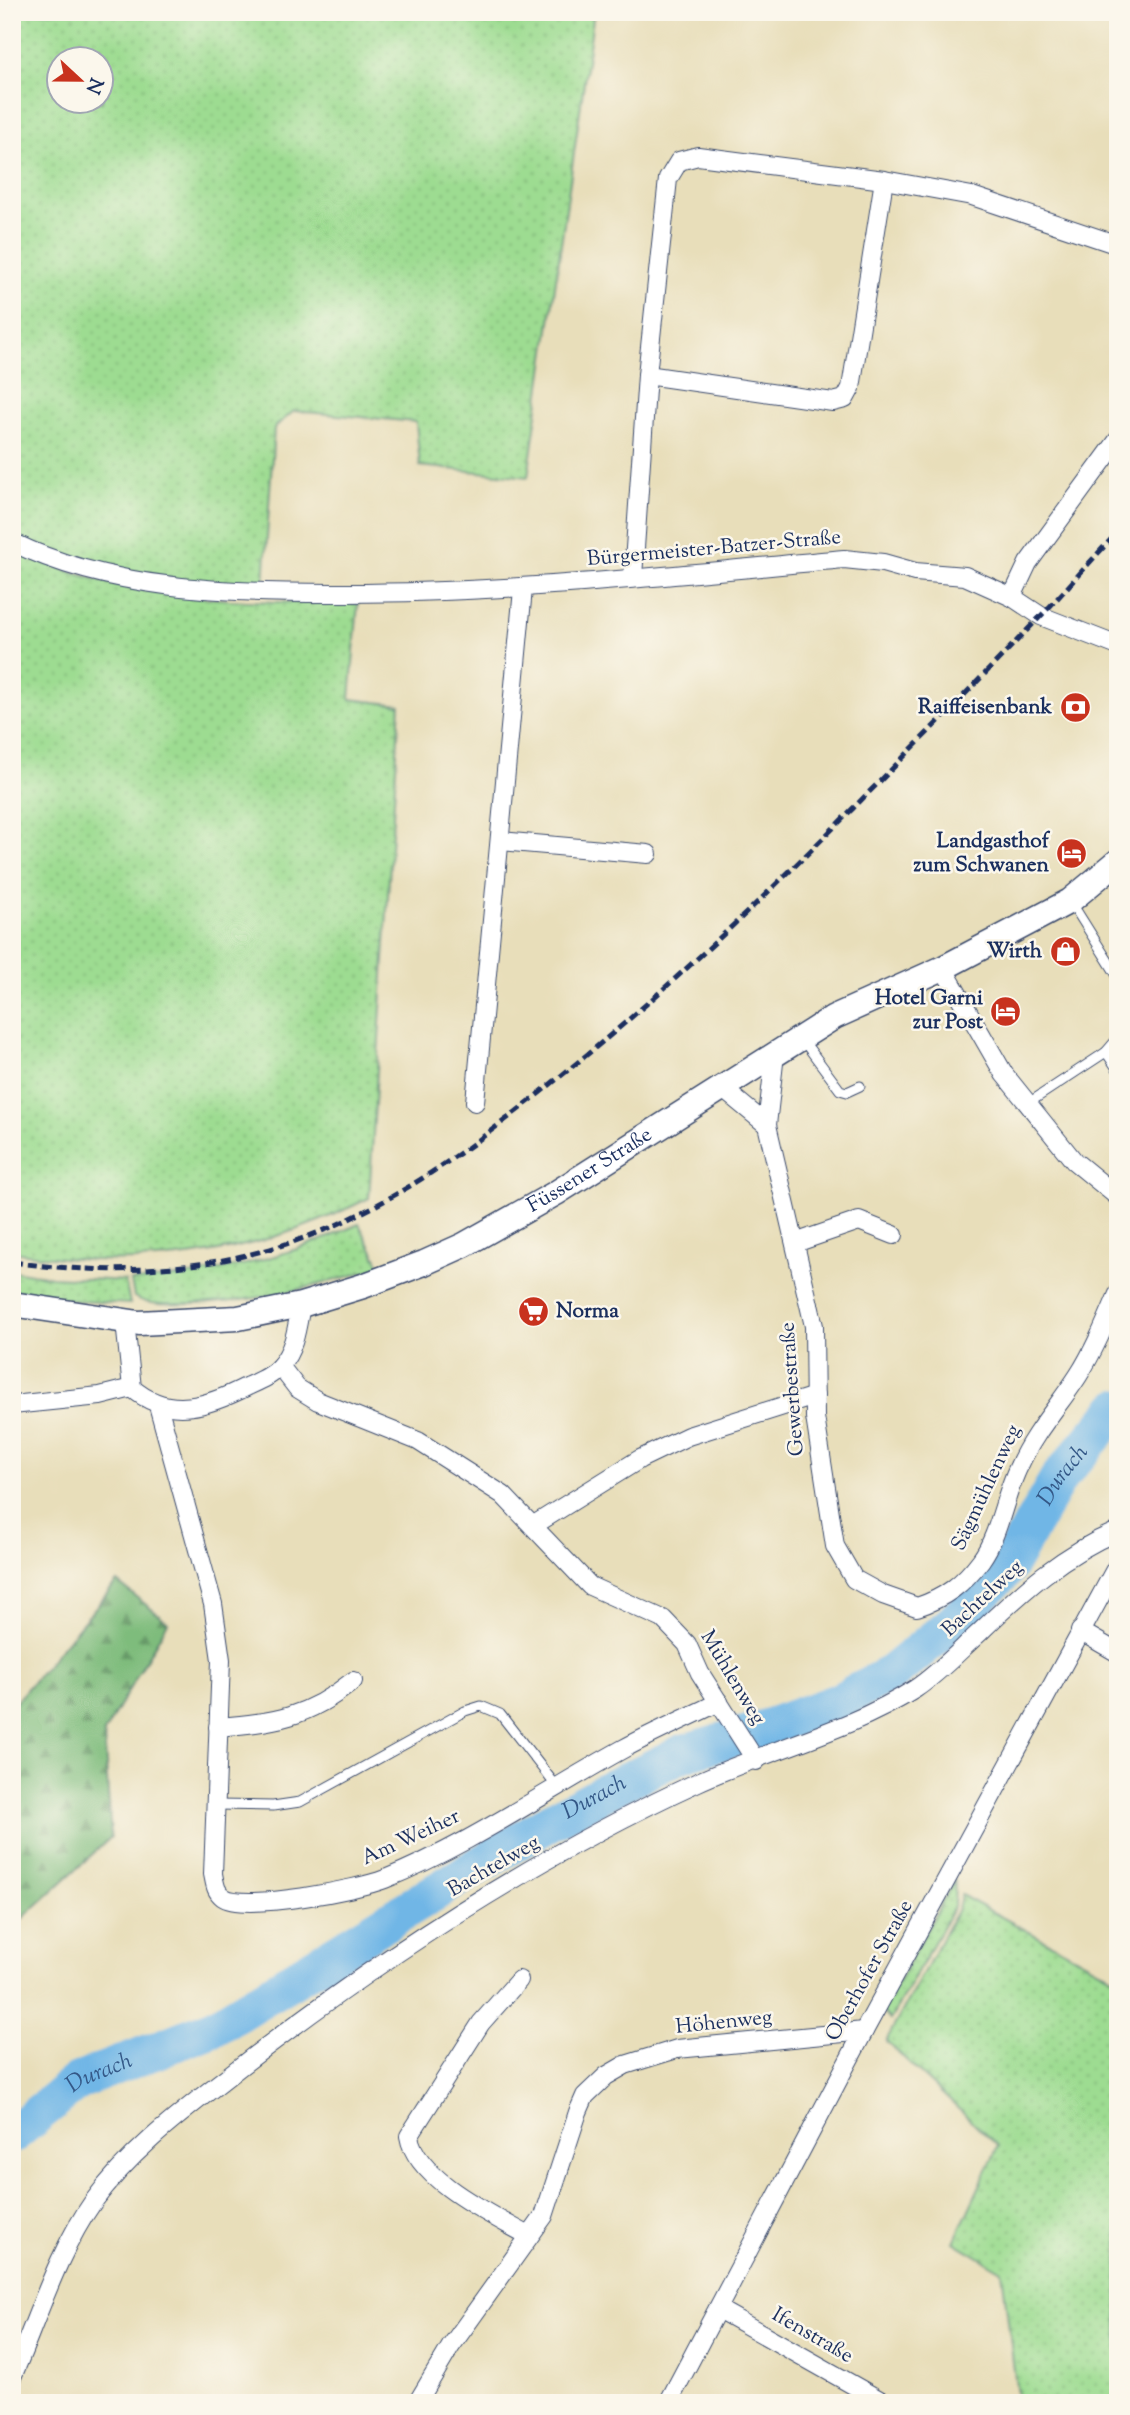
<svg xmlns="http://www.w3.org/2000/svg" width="1130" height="2415" viewBox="0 0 1130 2415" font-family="'Sorts Mill Goudy',serif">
<defs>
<pattern id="grass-dots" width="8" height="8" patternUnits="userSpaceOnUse" patternTransform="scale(1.75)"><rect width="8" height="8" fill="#9ddc91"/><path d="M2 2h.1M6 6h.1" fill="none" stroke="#87bd7f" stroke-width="1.8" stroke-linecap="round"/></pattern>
<pattern id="forest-firs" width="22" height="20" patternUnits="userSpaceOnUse" patternTransform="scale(1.75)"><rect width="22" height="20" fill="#7ebc7b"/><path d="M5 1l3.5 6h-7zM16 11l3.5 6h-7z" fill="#669968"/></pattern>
</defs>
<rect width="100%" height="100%" fill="#fbf7ec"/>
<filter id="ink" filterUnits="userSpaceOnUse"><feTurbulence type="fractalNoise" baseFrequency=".0143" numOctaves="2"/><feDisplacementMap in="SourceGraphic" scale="14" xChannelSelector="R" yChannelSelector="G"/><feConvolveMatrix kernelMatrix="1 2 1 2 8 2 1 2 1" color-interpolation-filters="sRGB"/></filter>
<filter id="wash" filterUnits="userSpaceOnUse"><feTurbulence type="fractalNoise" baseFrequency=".00686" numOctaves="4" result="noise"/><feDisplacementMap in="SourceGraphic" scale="28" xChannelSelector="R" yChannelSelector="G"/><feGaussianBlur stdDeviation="1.57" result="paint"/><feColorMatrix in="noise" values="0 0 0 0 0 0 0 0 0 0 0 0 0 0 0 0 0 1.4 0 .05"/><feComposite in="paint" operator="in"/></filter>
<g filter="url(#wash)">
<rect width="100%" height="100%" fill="#e8deba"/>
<!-- grass -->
<g fill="url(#grass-dots)" stroke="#5c8678" stroke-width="2" fill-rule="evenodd">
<path d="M12 12H594L528 477 420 466 416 422 294 411 274 428 264 584C191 587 78 568 12 535ZM60 60H102V102H60Z"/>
<path d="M12 548C118 601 242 603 358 603L350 699 400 705 369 1198C251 1258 142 1272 12 1252Z"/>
<path d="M359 1224 381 1267C318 1286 258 1302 192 1304 172 1304 152 1307 134 1297L131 1281C210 1277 288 1257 359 1224Z"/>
<path d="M12 1271 52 1277 125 1281 130 1304 78 1301 12 1290Z"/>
<path d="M955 1879 954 1907 890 2020 882 2011Z"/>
<path d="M961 1895 1118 1980V2403H1018L1002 2271 954 2242 998 2146 886 2041 958 1909Z"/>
</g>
<!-- forest -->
<path fill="url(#forest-firs)" stroke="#4c766c" stroke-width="2" d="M117 1582 168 1622 104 1733 111 1837 12 1928V1706Z"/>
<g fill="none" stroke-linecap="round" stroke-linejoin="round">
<!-- river -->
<path stroke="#6fb6e6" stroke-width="38" id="s1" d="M12 2135 78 2081 215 2027 551 1821 616 1786 683 1753 755 1732 838 1702 892 1673 953 1623 1006 1570 1058 1479 1118 1408"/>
</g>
</g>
<g filter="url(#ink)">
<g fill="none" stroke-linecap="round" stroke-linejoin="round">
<defs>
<g id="service">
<path d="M1071 902 1118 977"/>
<path d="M802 1039 840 1090 847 1092 860 1086"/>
<path d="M1106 1052 1118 1070"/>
<path d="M1027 1104 1106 1052 1118 1038"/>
<path d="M218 1805 273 1806 300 1802 465 1711 481 1706 500 1714 557 1787"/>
</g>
<g id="minor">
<path d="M647 375 833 402 845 399 851 388 884 180"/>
<path d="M12 542C110 590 226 593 333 593 504 594 674 575 844 559L883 563 915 572 965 576 1012 597 1041 616 1118 646"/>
<path d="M633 577 647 375 668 179 679 161 698 156 884 180 972 196 1118 245"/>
<path d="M1012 597 1028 563 1118 440"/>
<path d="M500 841 648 854"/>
<path d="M943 968 1004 1074 1074 1161 1118 1197"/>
<path d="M775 1054 767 1125 814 1326 815 1417 835 1546 854 1579 883 1595 917 1607C945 1598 963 1584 981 1560 1000 1534 1004 1496 1019 1466 1034 1432 1058 1407 1078 1376 1094 1351 1106 1322 1118 1294"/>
<path d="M722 1088 767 1125"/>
<path d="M475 1102 523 589"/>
<path d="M795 1243 859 1221 894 1235"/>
<path d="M125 1322 132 1388C169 1420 209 1406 248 1386 259 1381 272 1376 280 1366 295 1349 297 1326 301 1305"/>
<path d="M280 1366 297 1388 318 1401 418 1441 503 1495 590 1586 663 1619 687 1644 700 1673 756 1761"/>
<path d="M12 1405 100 1396 132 1388"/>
<path d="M158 1405 213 1604 221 1660 213 1874C215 1883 215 1891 223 1897 243 1912 360 1889 385 1879 467 1846 545 1792 623 1749 654 1732 687 1718 719 1702"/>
<path d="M534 1525 640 1459 688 1436 815 1396"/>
<path d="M1080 1631 1118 1653"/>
<path d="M218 1727C275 1722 307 1718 353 1681"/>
<path d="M519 1980 481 2023 409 2136C416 2180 494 2216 529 2236"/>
<path d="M718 2309 885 2403"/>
<path d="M12 2377C37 2320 57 2253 93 2202 133 2147 188 2108 241 2066 382 1957 535 1857 698 1782 768 1750 849 1731 915 1689 939 1673 959 1651 980 1632 1022 1591 1063 1554 1118 1531"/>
<path d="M417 2403 451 2346 544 2216 578 2112 585 2096 606 2076 625 2065 677 2049 864 2031"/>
<path d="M668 2403 864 2031 1118 1564"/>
</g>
<g id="secondary">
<path id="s2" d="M12 1304 139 1323 238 1318 301 1305 363 1286 424 1263 464 1245 556 1193 834 1017 943 968 1070 901 1118 861"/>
</g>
</defs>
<!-- service casing -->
<use href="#service" stroke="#3a496c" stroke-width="11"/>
<!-- minor casing -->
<use href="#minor" stroke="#3a496c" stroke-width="20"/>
<!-- secondary casing -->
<use href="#secondary" stroke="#3a496c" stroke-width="27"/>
<!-- service -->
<use href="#service" stroke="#fff" stroke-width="9"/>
<!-- minor -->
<use href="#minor" stroke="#fff" stroke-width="18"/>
<!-- secondary -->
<use href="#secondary" stroke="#fff" stroke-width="24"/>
<!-- rail -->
<path stroke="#1b2f5e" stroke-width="5" stroke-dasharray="10 5" stroke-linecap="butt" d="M12 1262C104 1275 197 1273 286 1244 384 1213 473 1147 552 1083 727 944 882 779 1038 619 1065 591 1090 561 1118 532"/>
</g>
</g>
<!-- icons -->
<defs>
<symbol id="bank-disc" viewBox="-11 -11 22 22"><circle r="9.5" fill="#c8321e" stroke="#fbf7ec"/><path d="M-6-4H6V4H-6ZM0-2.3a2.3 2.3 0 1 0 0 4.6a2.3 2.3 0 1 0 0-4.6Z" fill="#fff"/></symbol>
<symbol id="hotel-disc" viewBox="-11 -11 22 22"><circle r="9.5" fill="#c8321e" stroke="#fbf7ec"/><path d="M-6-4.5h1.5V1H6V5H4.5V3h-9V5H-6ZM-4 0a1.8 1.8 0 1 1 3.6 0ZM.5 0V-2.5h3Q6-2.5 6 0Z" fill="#fff"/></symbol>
<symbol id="shop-disc" viewBox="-11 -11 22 22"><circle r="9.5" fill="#c8321e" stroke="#fbf7ec"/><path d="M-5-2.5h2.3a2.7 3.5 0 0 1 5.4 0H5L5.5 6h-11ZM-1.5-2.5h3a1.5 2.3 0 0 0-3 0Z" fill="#fff"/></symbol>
<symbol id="supermarket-disc" viewBox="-11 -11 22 22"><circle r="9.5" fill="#c8321e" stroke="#fbf7ec"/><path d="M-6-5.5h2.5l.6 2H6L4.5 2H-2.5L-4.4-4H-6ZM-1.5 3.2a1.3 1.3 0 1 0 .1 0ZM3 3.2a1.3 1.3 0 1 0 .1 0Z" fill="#fff"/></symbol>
</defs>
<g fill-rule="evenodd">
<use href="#bank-disc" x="1058" y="690" width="35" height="35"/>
<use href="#hotel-disc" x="1054" y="836" width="35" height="35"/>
<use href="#shop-disc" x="1048" y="934" width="35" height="35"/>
<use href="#hotel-disc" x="988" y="994" width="35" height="35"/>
<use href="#supermarket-disc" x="516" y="1294" width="35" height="35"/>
</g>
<g text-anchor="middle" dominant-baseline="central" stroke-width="5" stroke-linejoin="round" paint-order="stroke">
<!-- street labels -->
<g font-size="21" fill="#1b2f5e" stroke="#fbf7ec">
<text transform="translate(714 549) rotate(-5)">Bürgermeister-Batzer-Straße</text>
<text stroke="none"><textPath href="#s2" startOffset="612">Füssener Straße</textPath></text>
<text transform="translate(793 1389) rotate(-94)">Gewerbestraße</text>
<text transform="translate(987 1488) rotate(-65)">Sägmühlenweg</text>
<text transform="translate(983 1599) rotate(-43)">Bachtelweg</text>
<text transform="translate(732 1678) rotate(59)">Mühlenweg</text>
<text transform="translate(411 1838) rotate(-25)">Am Weiher</text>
<text transform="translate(494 1867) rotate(-30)">Bachtelweg</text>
<text transform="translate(870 1971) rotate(-61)">Oberhofer Straße</text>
<text transform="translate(724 2023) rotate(-6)">Höhenweg</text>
<text transform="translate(812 2336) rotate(30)">Ifenstraße</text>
</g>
<!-- poi labels -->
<g font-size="21" font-weight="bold" fill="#1b2f5e" stroke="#fbf7ec" text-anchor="end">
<text x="1052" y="708">Raiffeisenbank</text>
<text x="1049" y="842">Landgasthof<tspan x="1049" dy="24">zum Schwanen</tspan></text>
<text x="1042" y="952">Wirth</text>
<text x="983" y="999">Hotel Garni<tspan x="983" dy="24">zur Post</tspan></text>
<text x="556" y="1312" text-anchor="start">Norma</text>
</g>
<!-- water labels -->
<g font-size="23" font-style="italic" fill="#345887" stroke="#fbf7ec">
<text stroke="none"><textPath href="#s1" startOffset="1264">Durach</textPath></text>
<text stroke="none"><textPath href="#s1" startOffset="676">Durach</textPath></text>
<text stroke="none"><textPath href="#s1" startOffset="108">Durach</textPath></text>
</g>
</g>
<!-- margin -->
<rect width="1130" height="2415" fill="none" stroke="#fbf7ec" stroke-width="42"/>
<!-- north arrow -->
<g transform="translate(80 80) rotate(112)"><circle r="33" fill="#fbf7ec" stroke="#a1a7b3" stroke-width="2"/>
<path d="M0-5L12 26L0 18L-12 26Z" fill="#c8321e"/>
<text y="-10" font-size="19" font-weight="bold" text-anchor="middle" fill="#1b2f5e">N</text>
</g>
</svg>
